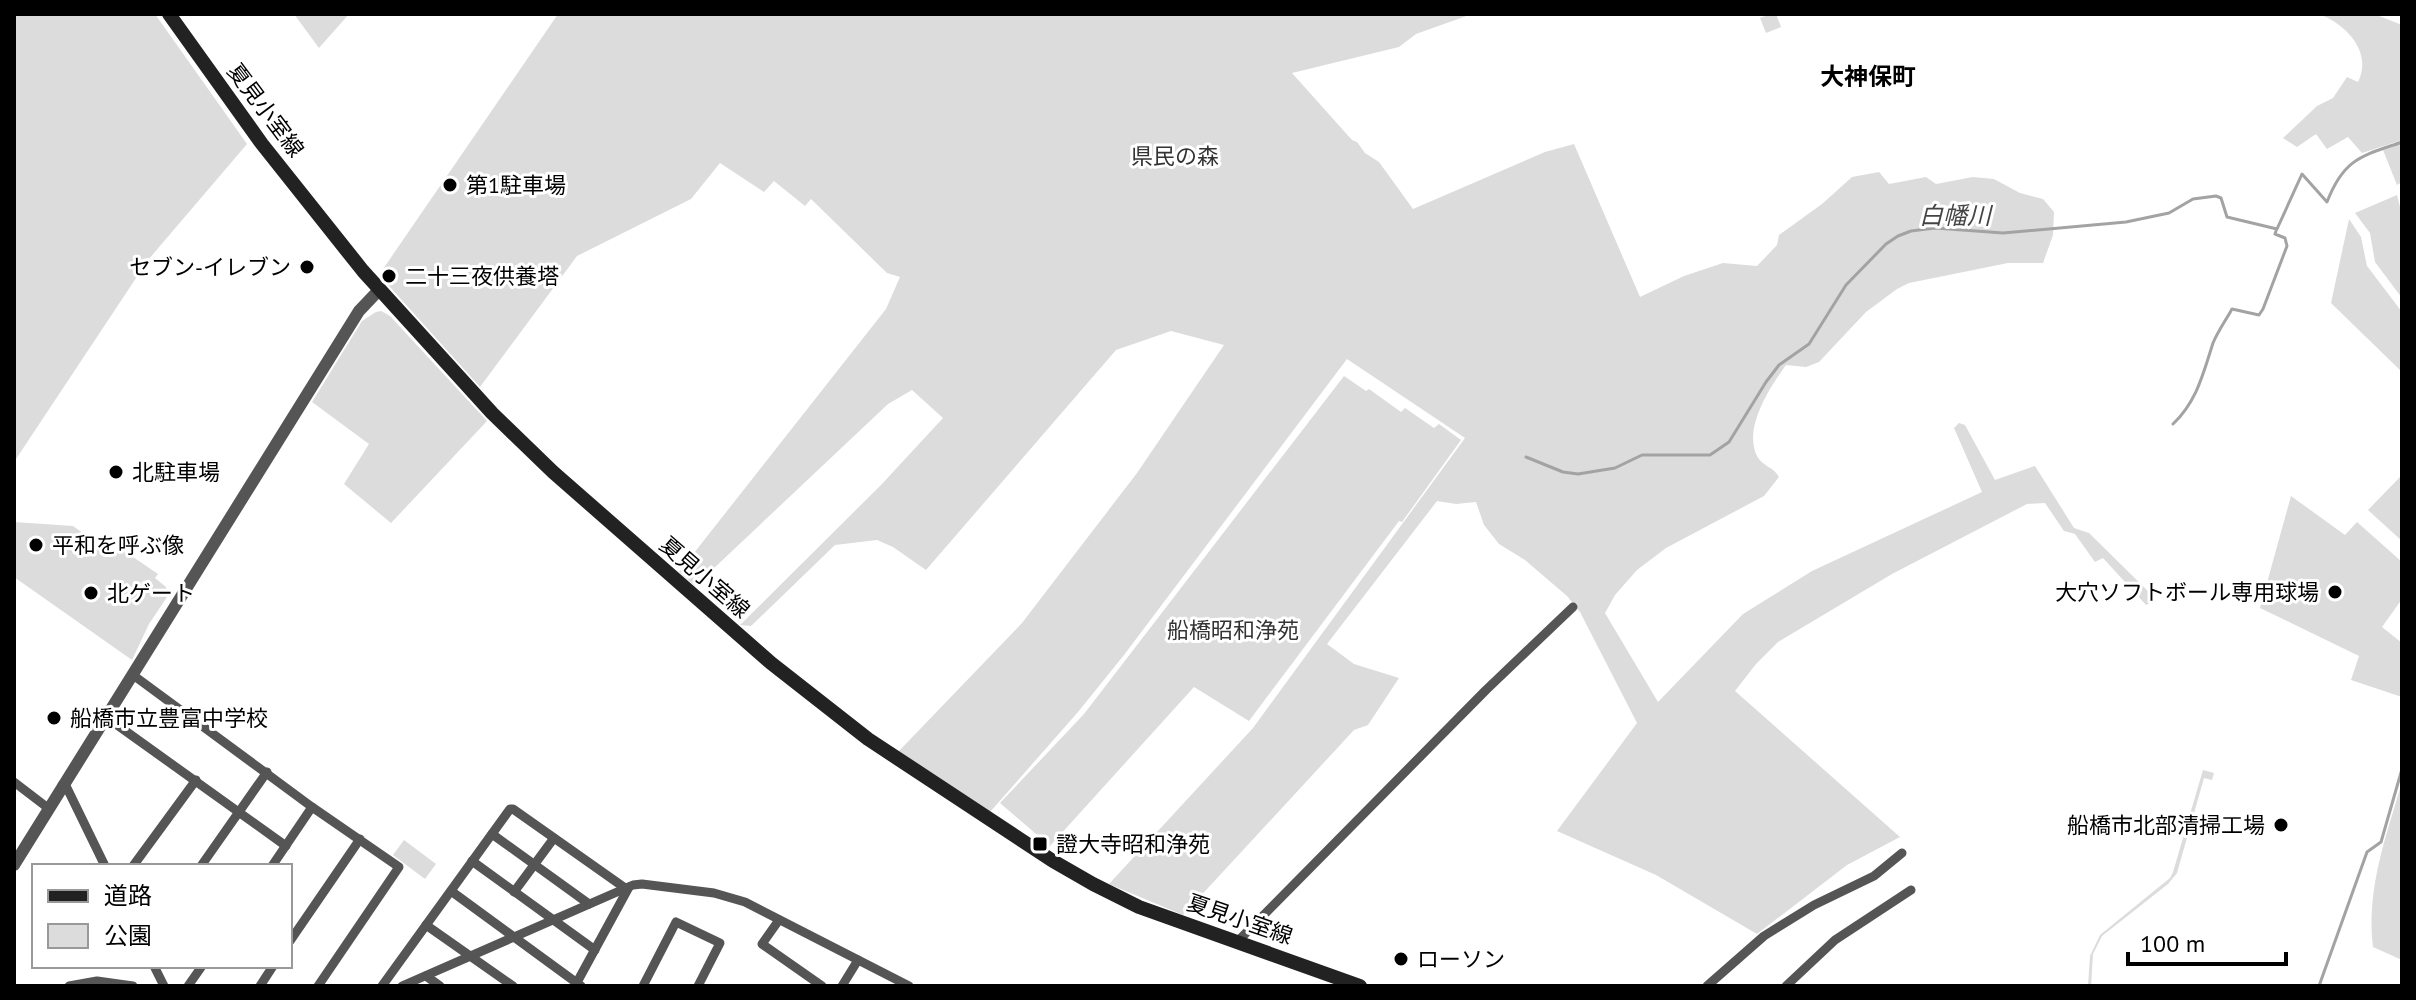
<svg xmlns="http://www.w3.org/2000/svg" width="2416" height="1000" viewBox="0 0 2416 1000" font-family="'PT Sans','Noto Sans JP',sans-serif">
<rect width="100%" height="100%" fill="#fff"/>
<!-- green -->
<g fill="#dcdcdc">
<path d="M14 14H155L247 144 148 260 14 462Z"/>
<path d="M294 14H349L319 48Z"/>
<path d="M558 14H1472L1416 34 1399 47 1292 73 1352 140 1357 142 1365 153 1379 162 1413 209 1545 152 1574 144 1640 297 1684 276 1723 263 1757 266 1777 245 1779 235 1822 204 1852 177 1879 172 1889 184 1926 177 1936 184 1973 177 1994 179 2020 193 2043 199 2054 212 2053 235 2043 263H2008L1909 283 1897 289 1866 312 1819 362 1806 367 1786 365C1770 387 1743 428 1757 456 1763 467 1774 467 1779 477L1764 496 1666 548 1637 570 1615 595 1605 613 1658 702 1743 614 1812 571 1982 492 1954 428 1959 423 1965 425 1995 480 2035 466 2074 528 2089 533 2153 596 2154 601 2146 605 2103 558 2095 562 2075 534 2064 531 2045 503 2027 504 1892 574 1778 642 1756 664 1735 691 1900 837 1847 865 1757 934 1656 875 1557 831 1637 723 1580 612 1567 596 1525 560 1499 544 1484 525 1476 502 1456 504 1437 501 1327 644 1354 664 1399 678 1368 725 1354 730 1183 915 1109 884 1253 728 1465 438 1347 359 1124 655 1078 712 990 812 898 752 1022 623 1137 473 1224 345 1171 331 1116 350 926 570 893 547 877 540 835 545 751 626 740 625 881 485 943 418 912 390 888 404 695 586 679 572 886 309 900 277 887 273 811 199 805 206 774 181 764 192 720 163 691 199 577 256 480 387 381 277V272Z"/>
<path d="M1771 14H1776L1781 27 1766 33 1760 18Z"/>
<path d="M2319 14H2374L2402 25V140L2362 153 2348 137 2327 149 2316 134 2297 147 2283 138 2317 106 2333 98 2347 77 2358 82C2373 52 2346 24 2319 14Z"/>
<path d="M2402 143V182L2397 185 2383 150Z"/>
<path d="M2397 195 2402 215V298L2375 262 2370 233 2355 213Z"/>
<path d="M2349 219 2361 237 2367 266 2402 312V372L2331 303Z"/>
<path d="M381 311 390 316 487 421 391 523 344 484 369 444 312 402 362 321 376 312Z"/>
<path d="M1344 376 1366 391 1369 389 1401 412 1405 408 1434 428 1439 424 1461 440 1402 522 1399 521 1249 721 1194 687 1050 846 1000 803 1084 714Z"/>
<path d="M2402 475V541L2368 510Z"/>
<path d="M2291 496 2345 535 2357 522 2402 562V599L2382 627 2402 643V697L2351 680 2359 656 2260 608Z"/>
<path d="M14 522 73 526 114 555 120 548 158 574 155 578 166 587 167 597 149 624 132 660 14 577Z"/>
<path d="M2203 770 2214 773 2212 780 2204 778 2177 873 2168 884 2102 936 2093 954 2091 986H2088L2090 956 2100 935 2170 878 2173 872Z"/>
<path d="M2402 782V960L2373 947C2366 889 2386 837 2402 782Z"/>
<path d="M404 840 436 864 425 879 393 855Z"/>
</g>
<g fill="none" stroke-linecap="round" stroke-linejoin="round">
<!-- stream -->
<g stroke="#a3a3a3" stroke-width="3">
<path d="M2173 424C2197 401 2203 374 2213 343 2218 331 2226 320 2232 309L2259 315 2263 309 2287 246 2285 238 2275 234 2276 231"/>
<path d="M1526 457 1563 472 1578 474 1615 468 1642 455H1710L1729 442 1766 382 1779 365 1809 344 1846 285 1886 244 1898 236 1911 231 1935 228 2003 233 2126 222 2169 213 2193 199 2216 196 2221 198 2227 217 2277 229 2302 174 2327 202C2344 158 2362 156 2402 142"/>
<path d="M2319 986 2367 852 2381 842 2402 769"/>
</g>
<!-- minor -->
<g stroke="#555" stroke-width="9">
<path d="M133 675 312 807"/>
<path d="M106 717 286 846"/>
<path d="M14 782 48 808"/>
<path d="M62 785 67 788 105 866"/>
<path d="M492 834 589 904"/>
<path d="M472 861 595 950"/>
<path d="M133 866 196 780"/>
<path d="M201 866 267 772"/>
<path d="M272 866 312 807 399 867 318 986"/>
<path d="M451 891 581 986"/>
<path d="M514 892 554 838"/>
<path d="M779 920 762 944 822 986"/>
<path d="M426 925 513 986"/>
<path d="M290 941 360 839"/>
<path d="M1237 942 1486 690 1573 607"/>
<path d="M154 966 164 986"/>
<path d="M426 976 440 986"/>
<path d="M69 986 97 981 133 986"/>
<path d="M188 986 202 966"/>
<path d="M260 986 273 966"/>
<path d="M382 986 510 809H513L625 888"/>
<path d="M402 986 633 885 642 884 714 893 745 902 909 986"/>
<path d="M575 986 629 887"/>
<path d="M643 986 676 922 720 943 698 986"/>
<path d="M842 986 858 960"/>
<path d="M1707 986 1764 936 1814 905 1874 876 1902 853"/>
<path d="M1786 986 1835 940 1911 890"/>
</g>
<!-- tertiary -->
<path stroke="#555" stroke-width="12" d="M14 865 359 311 379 290"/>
<!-- secondary -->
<path stroke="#222" stroke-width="14" d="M169 14 262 144 363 271 492 413 553 472 771 663 868 739 1053 861 1093 884 1139 907 1360 986"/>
</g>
<!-- markers -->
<g fill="#000" stroke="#fff" stroke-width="3">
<circle cx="450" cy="185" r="8"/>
<circle cx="307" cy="267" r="8"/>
<circle cx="389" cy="276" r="8"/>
<circle cx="116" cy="472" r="8"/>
<circle cx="36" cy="545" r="8"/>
<circle cx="2335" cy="592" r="8"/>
<circle cx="91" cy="593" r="8"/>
<circle cx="54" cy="718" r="8"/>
<circle cx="2281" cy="825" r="8"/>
<rect x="1032" y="836" width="16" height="16" rx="4"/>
<circle cx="1401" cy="959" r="8"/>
</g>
<g text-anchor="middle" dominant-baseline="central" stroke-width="6" stroke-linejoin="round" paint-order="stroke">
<!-- street labels -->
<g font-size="22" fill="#000" stroke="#fff">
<text transform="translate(266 110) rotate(53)">夏見小室線</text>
<text transform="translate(705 577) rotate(41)">夏見小室線</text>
<text transform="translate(1240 919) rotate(19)">夏見小室線</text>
</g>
<!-- park labels -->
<g font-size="22" fill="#333" stroke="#fff">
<text x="1175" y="156">県民の森</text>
<text x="1233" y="630">船橋昭和浄苑</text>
</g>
<!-- poi labels -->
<g font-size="22" fill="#000" stroke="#fff" text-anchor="start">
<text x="466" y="185">第1駐車場</text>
<text x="291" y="267" text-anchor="end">セブン-イレブン</text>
<text x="405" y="276">二十三夜供養塔</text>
<text x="132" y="472">北駐車場</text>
<text x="52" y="545">平和を呼ぶ像</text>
<text x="2319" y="592" text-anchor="end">大穴ソフトボール専用球場</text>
<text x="107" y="593">北ゲート</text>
<text x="70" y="718">船橋市立豊富中学校</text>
<text x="2265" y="825" text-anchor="end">船橋市北部清掃工場</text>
<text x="1056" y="844">證大寺昭和浄苑</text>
<text x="1417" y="959">ローソン</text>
</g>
<!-- neighbourhood labels -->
<g font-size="24" font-weight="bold" fill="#000" stroke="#fff">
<text x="1868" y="76">大神保町</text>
</g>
<!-- water labels -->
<g font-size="24" font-style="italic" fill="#444" stroke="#fff">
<text x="1955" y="215">白幡川</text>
</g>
</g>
<!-- border -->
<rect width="2416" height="1000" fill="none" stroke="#000000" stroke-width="32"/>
<!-- legend -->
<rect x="32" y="864" width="260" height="104" fill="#ffffff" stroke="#999999" stroke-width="2"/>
<rect x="48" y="890" width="40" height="12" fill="#222222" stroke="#999999" stroke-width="2"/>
<text x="104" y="904" font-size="24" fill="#000000">道路</text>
<rect x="48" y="924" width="40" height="24" fill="#dcdcdc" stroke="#999999" stroke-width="2"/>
<text x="104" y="944" font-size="24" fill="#000000">公園</text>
<!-- scale -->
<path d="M2128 952v12h158v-12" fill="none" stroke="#000000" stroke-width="4"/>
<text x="2140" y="952" font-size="24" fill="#000000" stroke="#ffffff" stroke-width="6" paint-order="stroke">100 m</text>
</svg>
